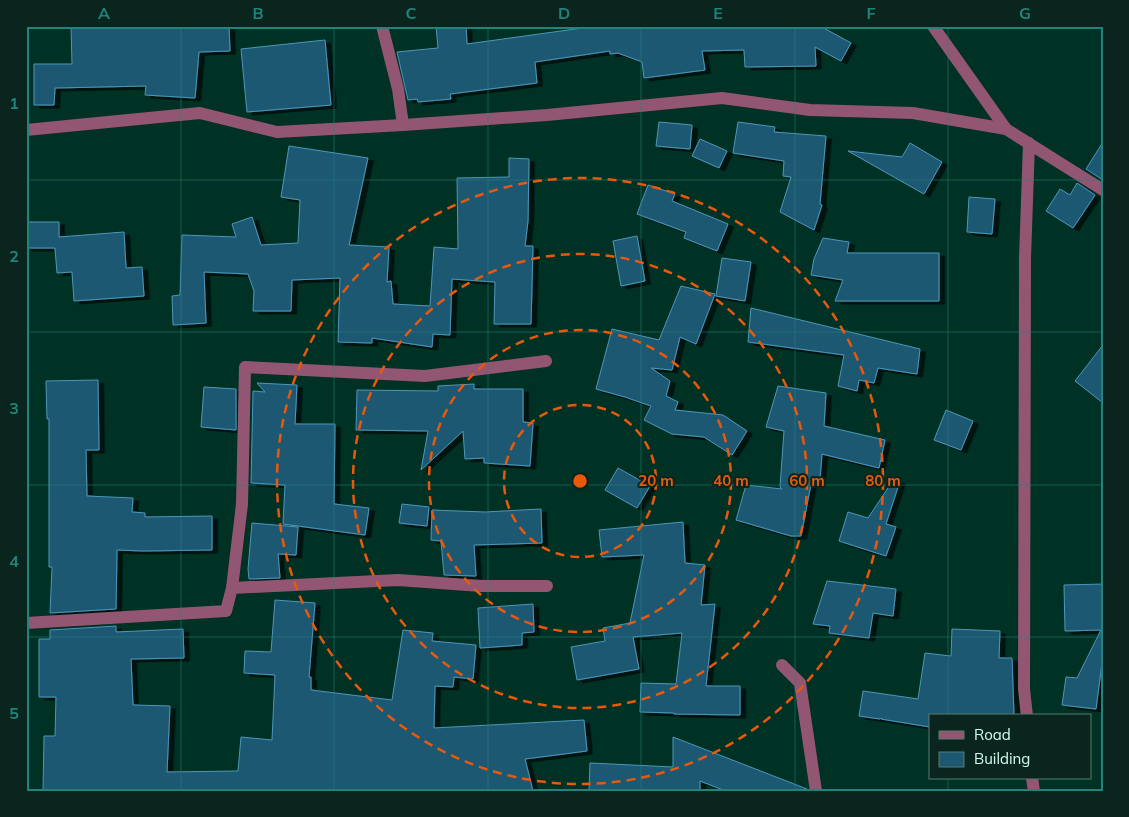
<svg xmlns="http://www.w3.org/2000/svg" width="1129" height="817" viewBox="0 0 1129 817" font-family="Mulish,sans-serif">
<defs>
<filter id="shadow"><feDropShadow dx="5.5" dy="3" stdDeviation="0" flood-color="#0009"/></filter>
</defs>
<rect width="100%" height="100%" fill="#003125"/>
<!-- building -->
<g fill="#1d5872" stroke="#4b97bb" filter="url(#shadow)">
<path d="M71 26H229L230 51 199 52 195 98 145 95 146 86 55 88 54 105H34V64H72Z"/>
<path d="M436 26H466L467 44 597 26H820L851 43 841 61 815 47 816 66 745 67 744 50 702 51 705 70 644 78 642 62 618 53 610 54V51L535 62 537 83 450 94 451 99 418 102 417 99 408 100 397 52 438 48Z"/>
<path d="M325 40 331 105 247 112 241 49Z"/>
<path d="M659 122 692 125 690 149 656 146Z"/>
<path d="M738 122 775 127 774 132 826 136 820 204 822 205 814 230 780 212 791 177 783 176 784 161 733 153Z"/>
<path d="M700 139 727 151 719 168 692 156Z"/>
<path d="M1103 142V180L1086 169Z"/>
<path d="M910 143 942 162 924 194 848 151 902 157Z"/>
<path d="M289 146 368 158 349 245 389 247 387 282 391 281 393 304 430 306 434 247 458 249 457 178 509 177V158L529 159 528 221 525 246H533L531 324H494L495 282 452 279 450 335 433 334 432 347 372 338V343L338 342 340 278 292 280 291 311H253L254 291 248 274 204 272 206 323 173 325 172 296 180 295 182 235 236 237 232 224 252 217 261 245 298 243 300 200 281 197Z"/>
<path d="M1077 183 1095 195 1073 228 1046 211 1060 189 1070 195Z"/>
<path d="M648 185 675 194 672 201 728 224 717 251 684 238 686 232 637 214Z"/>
<path d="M969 197 995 199 992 234 967 232Z"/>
<path d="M26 222H59V237L124 232 126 268 142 267 144 296 74 301 72 272 57 273 55 248H26Z"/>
<path d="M637 236 645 281 621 286 613 241Z"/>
<path d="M823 238 849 242 847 253H939V301H835L843 280 811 275 814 259Z"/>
<path d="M722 258 751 262 745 301 716 296Z"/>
<path d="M681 286 715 294 696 344 680 337 672 370 651 368 670 381 666 396 678 402 675 410 723 415 747 431 732 455 704 437 672 434 644 420 651 406 625 397 596 389 612 329 659 340Z"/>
<path d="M751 308 920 349 917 374 878 368 874 383 859 380 857 391 838 386 844 355 748 342Z"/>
<path d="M1103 345V403L1075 381Z"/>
<path d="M98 380 99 450H86L87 496 133 498 132 512 145 513V517L212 516V550L143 551 117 550 116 609 50 613 52 567H49V419H47L46 381Z"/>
<path d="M257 383 297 385 295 424H335L334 504 369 508 365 535 283 524 285 485 251 483 253 391 265 392Z"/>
<path d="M474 384V389H523V422L533 423 530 466 484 463V458L465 459 463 431 421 470 428 431 356 430 357 390 438 391V386Z"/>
<path d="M778 386 826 393 824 426 885 440 879 468 822 454 820 479H812L801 536H791L736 520 746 485 782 489 780 487 784 431 766 427Z"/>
<path d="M204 387 236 389V430L201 427Z"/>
<path d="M946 410 973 421 961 450 934 440Z"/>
<path d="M618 468 650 486 637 508 605 490Z"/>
<path d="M894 479 900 481 886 524 896 527 886 556 839 541 848 512 868 518Z"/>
<path d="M402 504 429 507 427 526 399 523Z"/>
<path d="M541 509 542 543 474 545 476 576 444 575 441 541 431 540 432 510 485 512Z"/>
<path d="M683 522 685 563 705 565 701 605 715 604 706 686H740V715L674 714V713L640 712 641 683 676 684 682 633 633 637 639 669 577 680 571 647 605 641 603 628 630 623 644 555 602 557 599 530Z"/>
<path d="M252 523 298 527 296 555 278 554 280 578 249 579 248 569Z"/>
<path d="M827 581 896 589 893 616 873 613 869 638 829 633 830 626 813 624Z"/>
<path d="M1103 584V655L1096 709 1062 705 1066 677 1077 678 1101 630 1065 631 1064 585Z"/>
<path d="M275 600 315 603 309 677H311V690L392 700 403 630 433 633 432 641 476 645 473 679 454 677 453 687 435 686 434 728 584 720 587 751 525 759 533 791H43L44 736H55L56 697H39V639H50V630L116 626V632L183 629 184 658 131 659 133 705 170 706 167 772 238 771 241 737 272 740 275 675 244 673 245 651 271 652Z"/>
<path d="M533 604 534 632 522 633V645L480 648 478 608Z"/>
<path d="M952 629 1000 631 999 658H1012L1014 716H930V727L881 719V718L880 719 859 716 863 691 918 699 925 653 951 656Z"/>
<path d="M673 737 807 789 808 791H726L700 781V791H589L590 763 673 767Z"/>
</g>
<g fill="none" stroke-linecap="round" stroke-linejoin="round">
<!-- minor -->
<g stroke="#935672" stroke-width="12">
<path d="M382 26 398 89 403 125"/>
<path d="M933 26 1006 129 1103 190"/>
<path d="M26 130 200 113 277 132 403 125 547 115 722 98 810 110 913 113 1006 129"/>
<path d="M232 588 242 504 245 367 425 376 546 361"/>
<path d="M26 623 226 611 232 588 398 580 481 586H547"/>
<path d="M782 665 800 683 816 791"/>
<path d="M1027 716 1024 689 1025 258 1029 143"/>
<path d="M1032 778 1034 791"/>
</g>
</g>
<!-- grid -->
<path fill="none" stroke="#23837b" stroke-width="1" stroke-opacity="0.55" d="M181 26V791M334 26V791M488 26V791M641 26V791M795 26V791M948 26V716M26 180H1103M26 332H1103M26 485H1103M26 637H1103M948 778V791"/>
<!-- distance rings -->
<g fill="none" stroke="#e8590c" stroke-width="2.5" stroke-dasharray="9 6">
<circle cx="580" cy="481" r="76"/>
<circle cx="580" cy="481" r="151"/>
<circle cx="580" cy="481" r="227"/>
<circle cx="580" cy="481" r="303"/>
</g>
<circle cx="580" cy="481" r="8" fill="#e8590c" stroke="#09251d" stroke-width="2.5"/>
<g font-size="15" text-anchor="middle" font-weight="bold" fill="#e8590c" stroke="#09251d" stroke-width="4" stroke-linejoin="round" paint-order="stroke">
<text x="656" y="486">20 m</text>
<text x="731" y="486">40 m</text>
<text x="807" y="486">60 m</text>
<text x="883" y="486">80 m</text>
</g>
<!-- border -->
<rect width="1129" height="817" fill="none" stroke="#09251d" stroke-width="55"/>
<!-- legend -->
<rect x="929" y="714" width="162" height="65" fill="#09251d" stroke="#5a7b71"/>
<rect x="939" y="731" width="25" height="8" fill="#935672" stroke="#5a7b71"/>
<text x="974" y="740" font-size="15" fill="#d4fcee">Road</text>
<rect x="939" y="752" width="25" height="15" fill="#1d5872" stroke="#5a7b71"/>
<text x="974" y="764" font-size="15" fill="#d4fcee">Building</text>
<rect x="28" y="28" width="1074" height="762" fill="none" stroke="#23837b" stroke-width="2"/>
<g font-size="16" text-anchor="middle" font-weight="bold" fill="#23837b">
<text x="104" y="19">A</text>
<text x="258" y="19">B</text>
<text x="411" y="19">C</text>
<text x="564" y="19">D</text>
<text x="718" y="19">E</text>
<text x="871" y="19">F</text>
<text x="1025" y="19">G</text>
<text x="14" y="109">1</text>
<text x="14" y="262">2</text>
<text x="14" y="414">3</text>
<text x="14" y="567">4</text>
<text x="14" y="719">5</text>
</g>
</svg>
